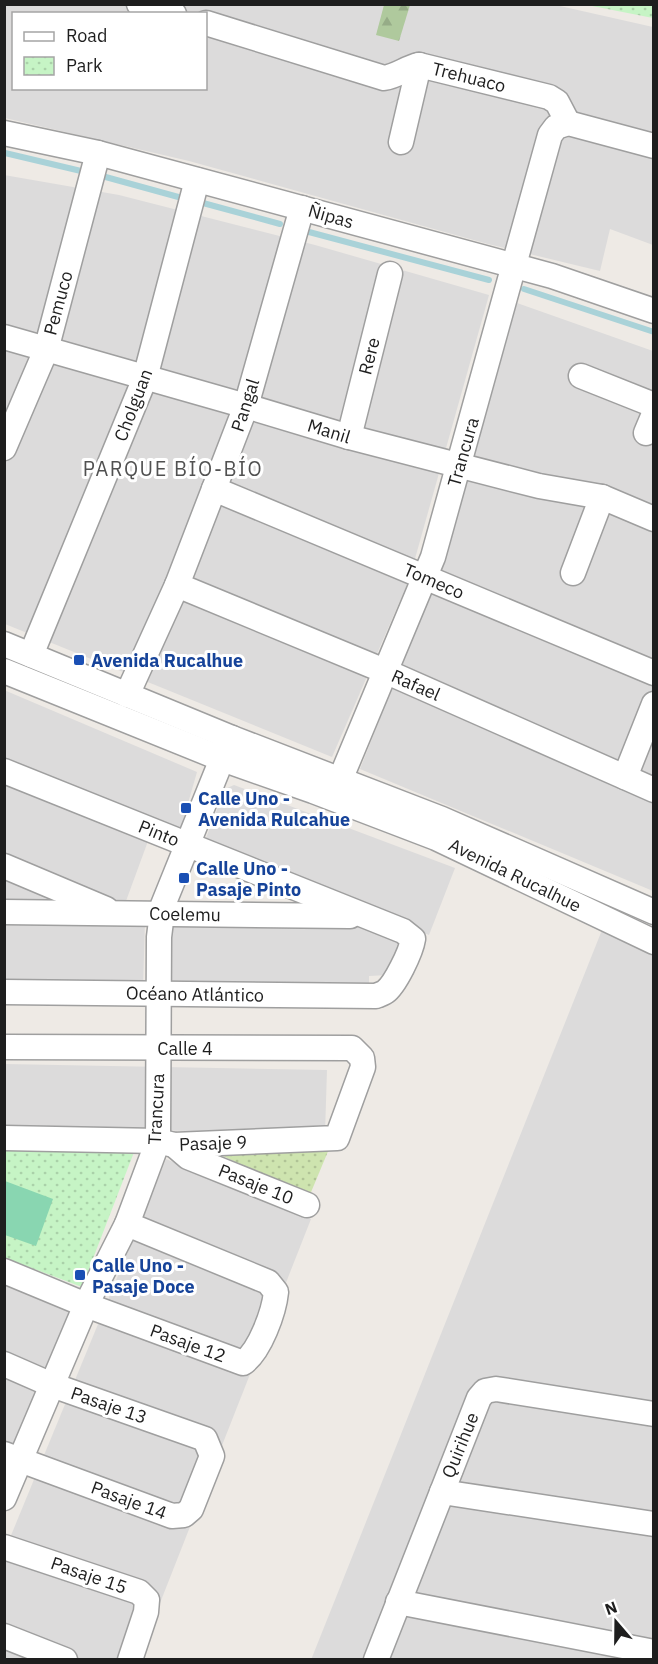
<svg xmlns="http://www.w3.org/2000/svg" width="658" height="1664" viewBox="0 0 658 1664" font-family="'IBM Plex Sans',sans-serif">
<defs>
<pattern id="grass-dots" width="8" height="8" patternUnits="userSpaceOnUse" patternTransform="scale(1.5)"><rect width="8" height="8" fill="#cee4af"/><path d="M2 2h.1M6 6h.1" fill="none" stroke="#b0c396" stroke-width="1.8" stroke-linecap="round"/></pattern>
<pattern id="forest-firs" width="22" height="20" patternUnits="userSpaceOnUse" patternTransform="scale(1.5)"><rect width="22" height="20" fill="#afc99d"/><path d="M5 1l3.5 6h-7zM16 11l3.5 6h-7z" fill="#96ac87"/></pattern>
<pattern id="park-dots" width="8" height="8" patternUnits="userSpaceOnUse" patternTransform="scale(1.5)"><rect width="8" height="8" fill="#c6f4c5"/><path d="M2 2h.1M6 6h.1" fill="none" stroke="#aad1a9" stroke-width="1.8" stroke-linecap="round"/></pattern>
</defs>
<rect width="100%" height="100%" fill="#eeeae5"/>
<!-- residential -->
<g fill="#dcdbdb" fill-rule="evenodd">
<path d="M551 4 653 27V245L610 229 600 271 488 244 189 161 5 118 4 5ZM14 14H206V88H14Z"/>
<path d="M4 175 119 195 315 245 489 295 409 580 332 757 5 624Z"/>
<path d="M517 303 653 351V891L360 769 451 539Z"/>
<path d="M4 690 197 772 180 831 155 822 126 901 145 922 143 988 5 986Z"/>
<path d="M234 785 455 868 429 935 202 848 225 789Z"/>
<path d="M172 921H355L399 942 403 950 388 975 369 976V990L171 988Z"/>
<path d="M602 930 653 956 654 1643 647 1659 311 1660Z"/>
<path d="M5 1064 327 1070 325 1133 5 1128Z"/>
<path d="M166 1159 311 1219 138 1659 5 1660V1550Z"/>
<path d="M5 1280 78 1310 5 1486Z"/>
</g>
<!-- grass -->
<path fill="url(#grass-dots)" d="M329 1149 309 1197 223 1156Z"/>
<!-- forest -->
<path fill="url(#forest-firs)" d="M384 5H410L399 41 376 35Z"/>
<!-- park -->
<g fill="url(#park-dots)">
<path d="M587 5H653V18Z"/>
<path d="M4 1144 136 1147 82 1287 5 1258Z"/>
</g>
<!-- pitch -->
<path fill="#89d6b1" d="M5 1181 53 1199 36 1246 5 1235Z"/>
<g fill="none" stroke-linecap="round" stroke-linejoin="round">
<!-- stream -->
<g stroke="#a9d2d8" stroke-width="6">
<path d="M5 153 81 171"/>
<path d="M102 176 182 198"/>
<path d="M203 203 280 224"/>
<path d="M309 232 489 280"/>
<path d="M524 289 654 332"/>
</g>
<defs>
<g id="minor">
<path d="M139 4 174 14"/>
<path d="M206 23 384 78C397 76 406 68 419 65L549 97 557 102 568 123"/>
<path d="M4 133 98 153 552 276 654 311"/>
<path d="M401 142 419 65"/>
<path d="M4 337 246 406 349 437 539 486 602 497 654 519"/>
<path d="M581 376 654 405"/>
<path d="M646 433 654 414"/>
<path d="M349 437 390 274"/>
<path d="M4 448 46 350 98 153"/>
<path d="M214 489 654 673"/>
<path d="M573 573 602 497"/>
<path d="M177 585 387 672 654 790"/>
<path d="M4 644 232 738 442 819 654 912"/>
<path d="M31 655 145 378 197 180"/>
<path d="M4 671 222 759 313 791 436 838 654 942"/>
<path d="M127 695 177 585 246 406 302 208"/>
<path d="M4 771 403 931 413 939C411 952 395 985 385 992 384 993 378 995 376 996L4 992"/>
<path d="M625 777 654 704"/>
<path d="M340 780 433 557 550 135 556 127 568 123 654 146"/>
<path d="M4 866 106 909"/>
<path d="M4 912 350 916"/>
<path d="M4 1047 352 1048 362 1058 363 1067 337 1138 174 1145 158 1141 4 1138"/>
<path d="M174 1145 188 1157 307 1205"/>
<path d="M4 1271 86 1305 243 1363C260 1351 274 1312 276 1292L268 1282 127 1224"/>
<path d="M4 1364 52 1385 205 1439 212 1456 191 1509 184 1515 172 1516 4 1454"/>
<path d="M442 1492 654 1524"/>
<path d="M4 1498 86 1305 127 1224 158 1141 159 937 163 905 222 759 232 738"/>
<path d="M4 1547 139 1592 147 1600 146 1612 130 1660"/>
<path d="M398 1602 654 1652"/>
<path d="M4 1636 65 1660"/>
<path d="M376 1660 479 1398 485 1391 496 1389 654 1414"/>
</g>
</defs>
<!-- minor casing -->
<use href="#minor" stroke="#9f9f9f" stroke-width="27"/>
<!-- minor -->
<use href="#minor" stroke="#fff" stroke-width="24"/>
</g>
<!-- markers -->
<g fill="#1a4fb4" stroke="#fff" stroke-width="2">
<rect x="73" y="654" width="12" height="12" rx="3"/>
<rect x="180" y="802" width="12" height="12" rx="3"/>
<rect x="178" y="872" width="12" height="12" rx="3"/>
<rect x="74" y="1269" width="12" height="12" rx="3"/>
</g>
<g text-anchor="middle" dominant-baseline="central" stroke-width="6" stroke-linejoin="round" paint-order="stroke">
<!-- street labels -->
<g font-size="18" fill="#1e1e1e" stroke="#fff">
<text transform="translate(469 77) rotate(14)">Trehuaco</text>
<text transform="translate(331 216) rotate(16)">Ñipas</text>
<text transform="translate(58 303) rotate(-75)">Pemuco</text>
<text transform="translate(369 356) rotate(-76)">Rere</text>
<text transform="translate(133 405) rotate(-69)">Cholguan</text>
<text transform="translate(245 405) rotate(-72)">Pangal</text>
<text transform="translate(329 431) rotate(17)">Manil</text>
<text transform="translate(463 452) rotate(-74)">Trancura</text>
<text transform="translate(434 581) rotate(23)">Tomeco</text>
<text transform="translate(416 685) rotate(24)">Rafael</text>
<text transform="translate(159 833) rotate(22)">Pinto</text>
<text transform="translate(515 875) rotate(26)">Avenida Rucalhue</text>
<text transform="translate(185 914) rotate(1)">Coelemu</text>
<text transform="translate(195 994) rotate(1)">Océano Atlántico</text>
<text x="185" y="1048">Calle 4</text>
<text transform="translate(156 1109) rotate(-87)">Trancura</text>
<text transform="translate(213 1143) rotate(-2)">Pasaje 9</text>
<text transform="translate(256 1184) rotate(22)">Pasaje 10</text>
<text transform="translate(188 1343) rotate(20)">Pasaje 12</text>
<text transform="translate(109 1405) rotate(19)">Pasaje 13</text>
<text transform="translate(460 1445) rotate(-68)">Quirihue</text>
<text transform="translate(129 1500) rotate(20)">Pasaje 14</text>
<text transform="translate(89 1575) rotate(19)">Pasaje 15</text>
</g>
<!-- transit labels -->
<g font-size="18" font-weight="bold" fill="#164399" stroke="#fff" text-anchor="start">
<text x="91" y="660">Avenida Rucalhue</text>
<text x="198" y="798">Calle Uno -<tspan x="198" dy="21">Avenida Rulcahue</tspan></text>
<text x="196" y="868">Calle Uno -<tspan x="196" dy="21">Pasaje Pinto</tspan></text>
<text x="92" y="1265">Calle Uno -<tspan x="92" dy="21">Pasaje Doce</tspan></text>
</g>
<!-- neighbourhood labels -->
<g font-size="20" letter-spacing="1.5" fill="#515151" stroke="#fff">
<text x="173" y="468">PARQUE BÍO-BÍO</text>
</g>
</g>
<!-- border -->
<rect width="658" height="1664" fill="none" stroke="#1e1e1e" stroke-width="12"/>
<!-- legend -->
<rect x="12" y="12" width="195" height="78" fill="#ffffff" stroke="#a5a5a5" stroke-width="1.5"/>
<rect x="24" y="32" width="30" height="9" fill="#ffffff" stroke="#a5a5a5" stroke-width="1.5"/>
<text x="66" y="42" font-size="18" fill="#1e1e1e">Road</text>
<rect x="24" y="57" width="30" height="18" fill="url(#park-dots)" stroke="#a5a5a5" stroke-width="1.5"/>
<text x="66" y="72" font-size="18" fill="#1e1e1e">Park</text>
<!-- north arrow -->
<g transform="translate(616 1622) rotate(340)" stroke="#ffffff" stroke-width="4.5" paint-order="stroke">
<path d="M0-4.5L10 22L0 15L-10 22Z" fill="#1e1e1e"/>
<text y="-9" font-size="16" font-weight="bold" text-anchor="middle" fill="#1e1e1e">N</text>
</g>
</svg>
